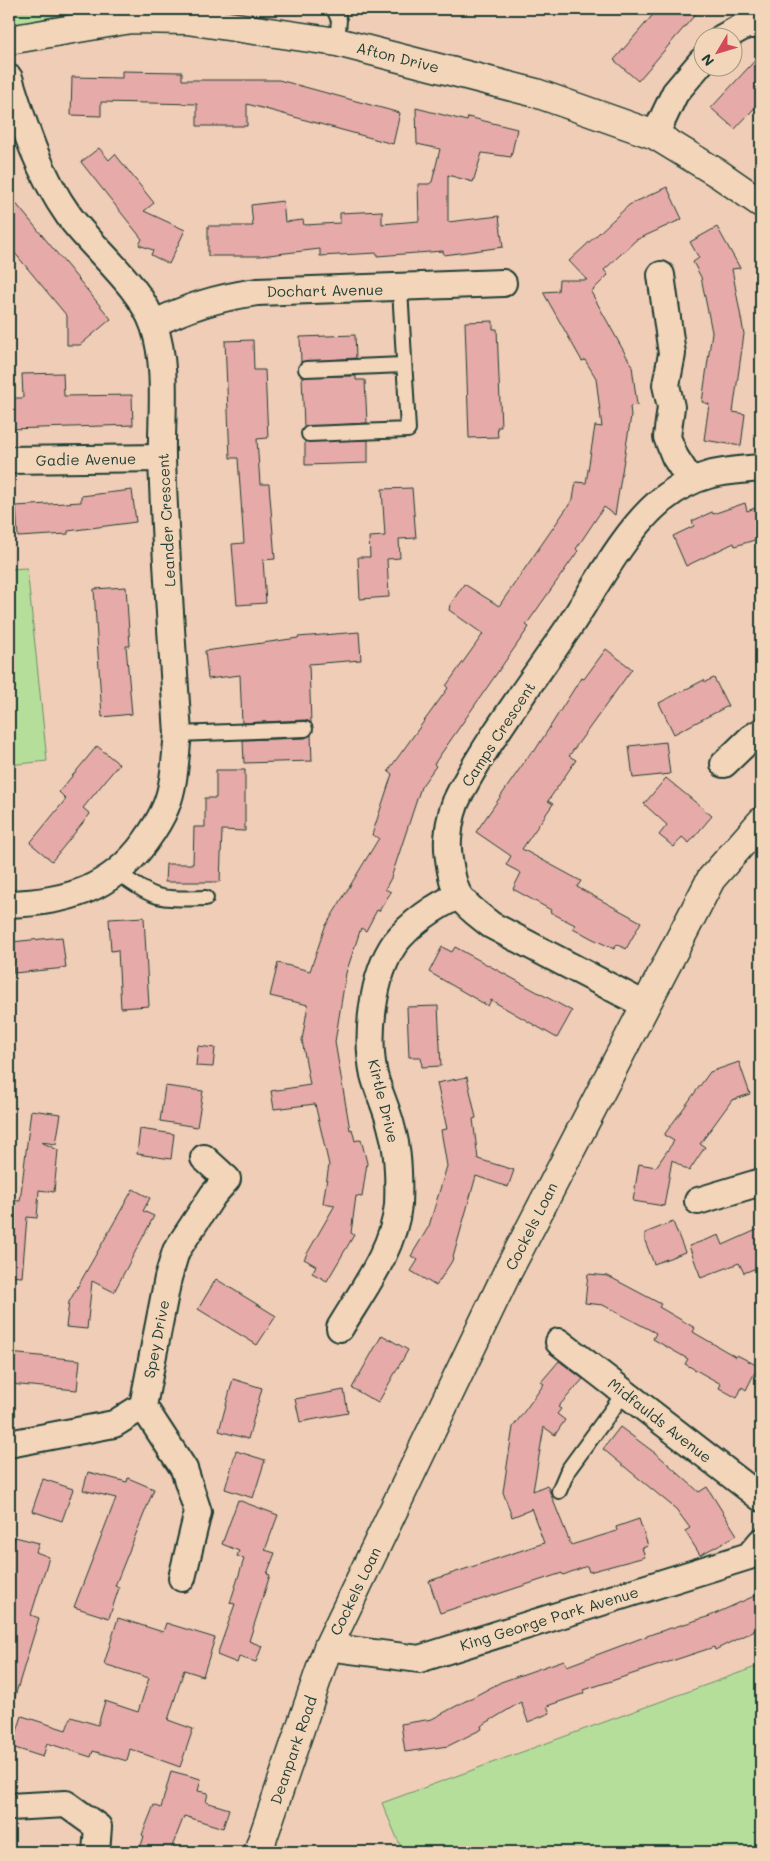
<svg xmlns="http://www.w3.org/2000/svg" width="770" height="1861" viewBox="0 0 770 1861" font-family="Mali,sans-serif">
<rect width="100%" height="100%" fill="#f0cdb6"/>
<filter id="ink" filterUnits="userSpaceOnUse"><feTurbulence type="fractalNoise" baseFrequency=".02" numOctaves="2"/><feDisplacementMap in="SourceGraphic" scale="10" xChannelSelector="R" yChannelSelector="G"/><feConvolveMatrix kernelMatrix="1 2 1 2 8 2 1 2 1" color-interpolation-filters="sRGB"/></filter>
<g filter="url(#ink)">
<!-- green -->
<g fill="#b6de9b" stroke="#6a8e68">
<path d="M9 9H84L9 27Z"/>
<path d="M27 568 47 761 9 765V569Z"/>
<path d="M761 1665V1852H403L382 1803Z"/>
</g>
<!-- building -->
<g fill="#e6aba8" stroke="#1f3d34">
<path d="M658 9H700L638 81 614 60Z"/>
<path d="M761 54V101L735 129 711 108Z"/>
<path d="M122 71 182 72V80H279L400 113 393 144 247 104V126H197V104L101 102V116L71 115 72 77 122 78Z"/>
<path d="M416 108 467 121 468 117 517 129 511 157 482 153 473 182 448 175V222L499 216 503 247 444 255 443 251 377 256V253L320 256V249L260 256H208V226H253L251 205 283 201 285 222 303 220 304 225 340 223V213L382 211V224L419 221 418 184H429L432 182 440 149 417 144Z"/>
<path d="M99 148 109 160 115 154 154 203 144 211 185 230 169 264 151 255 153 250 139 245 142 239 81 162Z"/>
<path d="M667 187 682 219 636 240 604 270 608 275 591 292 632 366 637 405 630 406 631 416 615 515 604 507 576 549 578 551 526 625 529 627 434 764 436 766 421 787 391 878 385 889 391 892 379 911 377 910 366 931 361 928 346 973 335 1042 350 1130 352 1129 355 1141 361 1139 367 1163 362 1197 356 1196 351 1233 354 1235 327 1281 312 1273 316 1266 304 1259 335 1205 323 1203 329 1165 315 1104 274 1109 271 1091 310 1085 302 1040 308 1005 270 996 278 963 310 971 325 927 379 838 372 835 392 774 388 771 448 688 446 686 483 634 449 610 450 605 464 584 499 606 573 499 576 482 586 483 595 426 602 427 596 378 585 360 582 361 543 292 558 291 559 280H587L569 261 629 205Z"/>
<path d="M9 195 111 319 80 345H67V316L9 246Z"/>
<path d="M717 227 740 268 732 269 744 334 733 412 745 414 741 446 704 440 709 404 702 402 712 332 701 277 693 262 699 258 690 242Z"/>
<path d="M493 321V329H497L501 427H497L498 437 469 438 465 322Z"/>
<path d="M355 335 356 358 301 362 300 337Z"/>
<path d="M253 340 254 370H265L268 438 257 439 260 484H269L275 559 263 560 266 603 237 605 232 544 244 543 238 458H230L225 341Z"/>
<path d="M63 373 64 396 132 395 133 425 9 429V398H23L22 374Z"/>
<path d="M302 376H356V380H365L367 423 304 427Z"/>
<path d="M368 440V463L305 465V441Z"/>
<path d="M412 488 416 538 399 539 400 558 387 559 389 597 360 599 358 557H370L369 537 385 536 382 489Z"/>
<path d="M132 490 136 522 68 531V534L18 537 16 506 81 502V496Z"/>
<path d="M745 503 747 511 755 508 761 526V538L735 546 734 543 686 566 673 536 694 526 692 521 712 512 713 514Z"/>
<path d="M126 587 130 646H126L132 714 102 717 94 589Z"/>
<path d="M359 632 361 660 309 664 311 723 305 720 242 723 240 675 208 679 205 651 298 638V637Z"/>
<path d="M606 649 632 669 569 756 576 760 548 801 553 804 522 849 581 881 577 887 641 922 626 949 617 944 614 949 591 938 573 928 575 925 550 912 551 910 513 889 521 873 506 865 511 856 476 832 532 751 534 752 581 678 584 679Z"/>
<path d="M714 678 728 706 674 734 659 703 704 680 705 682Z"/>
<path d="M311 735 312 761 244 763 243 740 305 738Z"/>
<path d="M666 742 670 774 633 778 629 746Z"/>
<path d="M97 746 119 764 83 808 90 814 52 861 30 843 66 799 59 792Z"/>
<path d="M216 770H245V831L222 830 220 882H165L166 864H193L194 827H205V798H216Z"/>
<path d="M666 778 712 816 689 843 682 837 674 847 659 835 667 825 644 804Z"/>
<path d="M144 917 149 1006 121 1008 118 950 111 951 109 919Z"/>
<path d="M62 937 66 968 14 973 11 942Z"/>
<path d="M442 947 452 952 455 947 572 1011 557 1038 491 1000 488 1006 429 972Z"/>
<path d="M438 1006 441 1066 422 1067 421 1057H409L407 1007Z"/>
<path d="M198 1046 215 1048 213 1067 196 1066Z"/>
<path d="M739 1062 750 1094 732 1100 700 1144 705 1147 689 1171 672 1160 664 1206 633 1201 639 1164 656 1167 674 1141 664 1135 710 1072Z"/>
<path d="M467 1077 476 1118 473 1119 478 1159 514 1170 508 1187 476 1176 452 1261 436 1286 411 1271 418 1260 411 1256 429 1226 447 1166 441 1130 447 1129 437 1083Z"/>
<path d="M165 1086 203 1091 197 1127 160 1121Z"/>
<path d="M31 1110 61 1114 56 1144 41 1142 58 1150 54 1192 39 1190 37 1218 27 1217 22 1277 9 1276V1200L20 1201Z"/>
<path d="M140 1129 174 1134 171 1159 137 1154Z"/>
<path d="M133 1189 150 1198 143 1211 154 1216 114 1292 92 1281 87 1329 66 1327 69 1302Z"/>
<path d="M673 1222 685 1252 654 1264 645 1241V1233Z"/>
<path d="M761 1228V1266L744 1273 739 1263 701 1278 689 1246 719 1235 723 1245Z"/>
<path d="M588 1274 608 1276 661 1304 659 1307 695 1328 693 1332 736 1357 737 1355 758 1366 746 1390 742 1387 737 1398 719 1388 721 1384 685 1364 688 1359 653 1339 656 1333 603 1305 585 1303Z"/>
<path d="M216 1279 276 1316 257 1345 198 1309Z"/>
<path d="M382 1335 408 1350 378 1403 352 1388Z"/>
<path d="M9 1353 80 1360 77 1390 9 1384Z"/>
<path d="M559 1361 583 1379 558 1407 561 1409 557 1414 565 1420 555 1435 544 1427 533 1491 547 1485 571 1545 617 1531 616 1527 639 1519 648 1546 642 1548 645 1557 589 1572 587 1566 563 1575 562 1573 440 1613 429 1581 544 1543 531 1508 530 1510 512 1517 503 1492 513 1427 544 1384 541 1382Z"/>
<path d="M233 1379 262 1388 248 1439 219 1431Z"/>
<path d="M344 1390 348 1413 300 1422 295 1399Z"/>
<path d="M620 1427 659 1456 699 1492 707 1487 737 1535 700 1555 685 1531 690 1528 676 1509 603 1449Z"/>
<path d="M236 1451 265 1460 253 1498 225 1489Z"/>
<path d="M88 1472 127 1482 128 1478 154 1489 115 1586 119 1588 109 1618 74 1607 116 1498 83 1490Z"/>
<path d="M43 1479 73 1489 62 1521 32 1511Z"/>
<path d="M238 1500 278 1515 265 1550 275 1553 267 1574 270 1575 249 1641 262 1646 256 1662 239 1657 237 1663 217 1655 235 1604 230 1603 244 1559 237 1556 239 1551 222 1544Z"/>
<path d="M15 1537 39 1543 36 1552 49 1557 31 1615 39 1618 13 1703 9 1702V1562Z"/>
<path d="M761 1593V1627L715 1650 714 1647 584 1690 585 1693 547 1706 550 1713 528 1722 521 1702 481 1726 482 1729 448 1746 405 1752 401 1724 432 1719 501 1682 564 1660 567 1666 655 1633 710 1616Z"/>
<path d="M118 1618 163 1632 166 1623 215 1638 203 1676 184 1670 168 1720 193 1729 180 1767 130 1749 127 1761 93 1751 91 1757 47 1743 43 1757 12 1747 22 1716 66 1730 71 1717 98 1725 105 1701 138 1712 149 1678 104 1664Z"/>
<path d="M171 1771 201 1779 198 1791 208 1793 206 1802 229 1809 223 1828 184 1816 170 1852H139L144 1836 142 1835 154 1805 161 1808Z"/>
</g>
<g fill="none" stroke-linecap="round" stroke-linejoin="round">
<defs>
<g id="lane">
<path d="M334 9 339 20 337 42"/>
<path d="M306 369 404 365"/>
<path d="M309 434 408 430 400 288"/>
<path d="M178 734 305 729"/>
<path d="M118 873C157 901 159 899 206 898"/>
<path d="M559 1491 568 1470 625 1392"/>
</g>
<g id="street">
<path d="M722 38 746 25H761"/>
<path d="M9 78C24 126 39 174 69 216 95 251 140 285 154 326 168 367 161 415 162 458 165 550 172 642 178 734 175 757 175 784 166 806 161 819 153 831 145 842 110 890 66 902 9 904"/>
<path d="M655 135 675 93 702 61"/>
<path d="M661 275 672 354 666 385 671 407 667 437 675 457 690 480"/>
<path d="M154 324C186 307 221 297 257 292L503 283"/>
<path d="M9 460 162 458"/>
<path d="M724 764 751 738 761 732"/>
<path d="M645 1005 491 925C480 916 468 908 460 897 452 887 447 852 448 839 449 823 453 805 461 791 492 733 534 679 571 624 596 586 627 527 663 499 695 473 721 471 761 468"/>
<path d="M698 1201 761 1182"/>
<path d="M340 1328C362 1291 394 1249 398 1205 399 1180 399 1154 392 1130 388 1111 379 1094 374 1075 366 1037 372 976 395 943 411 923 435 906 458 896"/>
<path d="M559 1342 761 1498"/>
<path d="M143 1406 184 1469 198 1512 182 1578"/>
<path d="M9 1444 114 1424 143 1406 168 1278 176 1251 213 1195 227 1179 204 1158"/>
<path d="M328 1647 419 1659 749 1556 761 1542"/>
<path d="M9 1807 66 1804 98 1827 96 1852"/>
</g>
<g id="secondary">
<path d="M9 40 131 19 187 20 337 42 536 93 655 135 719 174 761 203"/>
<path d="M258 1852 328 1647 507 1273 711 879 761 822"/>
</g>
</defs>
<!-- lane casing -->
<use href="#lane" stroke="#1f3d34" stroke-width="18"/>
<!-- street casing -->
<use href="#street" stroke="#1f3d34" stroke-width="30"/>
<!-- secondary casing -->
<use href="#secondary" stroke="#1f3d34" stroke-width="31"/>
<!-- lane -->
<use href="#lane" stroke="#f3d5b9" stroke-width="14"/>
<!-- street -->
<use href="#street" stroke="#f3d5b9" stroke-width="26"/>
<!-- secondary -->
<use href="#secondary" stroke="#f3d5b9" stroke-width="28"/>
</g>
</g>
<g text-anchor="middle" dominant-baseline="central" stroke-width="4.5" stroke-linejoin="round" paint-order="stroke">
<!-- street labels -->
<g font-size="15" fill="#1f3d34" stroke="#f3d5b9">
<text transform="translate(398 57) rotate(14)">Afton Drive</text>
<text transform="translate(325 290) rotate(-1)">Dochart Avenue</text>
<text transform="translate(86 459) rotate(-1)">Gadie Avenue</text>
<text transform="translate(166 520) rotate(-93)">Leander Crescent</text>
<text transform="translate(498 734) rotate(-57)">Camps Crescent</text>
<text transform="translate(384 1101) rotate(76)">Kirtle Drive</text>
<text transform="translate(531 1226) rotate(-63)">Cockels Loan</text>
<text transform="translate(156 1339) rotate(-79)">Spey Drive</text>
<text transform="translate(660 1420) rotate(38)">Midfaulds Avenue</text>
<text transform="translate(355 1591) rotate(-64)">Cockels Loan</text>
<text transform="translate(549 1618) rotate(-17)">King George Park Avenue</text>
<text transform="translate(293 1750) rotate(-71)">Deanpark Road</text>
</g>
</g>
<!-- margin -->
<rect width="770" height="1861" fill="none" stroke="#f3d5b9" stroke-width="30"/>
<rect x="15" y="15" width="740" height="1831" fill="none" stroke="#1f3d34" stroke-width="2" filter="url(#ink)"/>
<!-- north arrow -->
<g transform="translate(718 52) rotate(232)"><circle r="24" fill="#f3d5b9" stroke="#9e9884"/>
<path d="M0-4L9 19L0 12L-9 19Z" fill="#d1495b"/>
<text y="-8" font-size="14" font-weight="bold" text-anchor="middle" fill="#1f3d34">N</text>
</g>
</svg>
